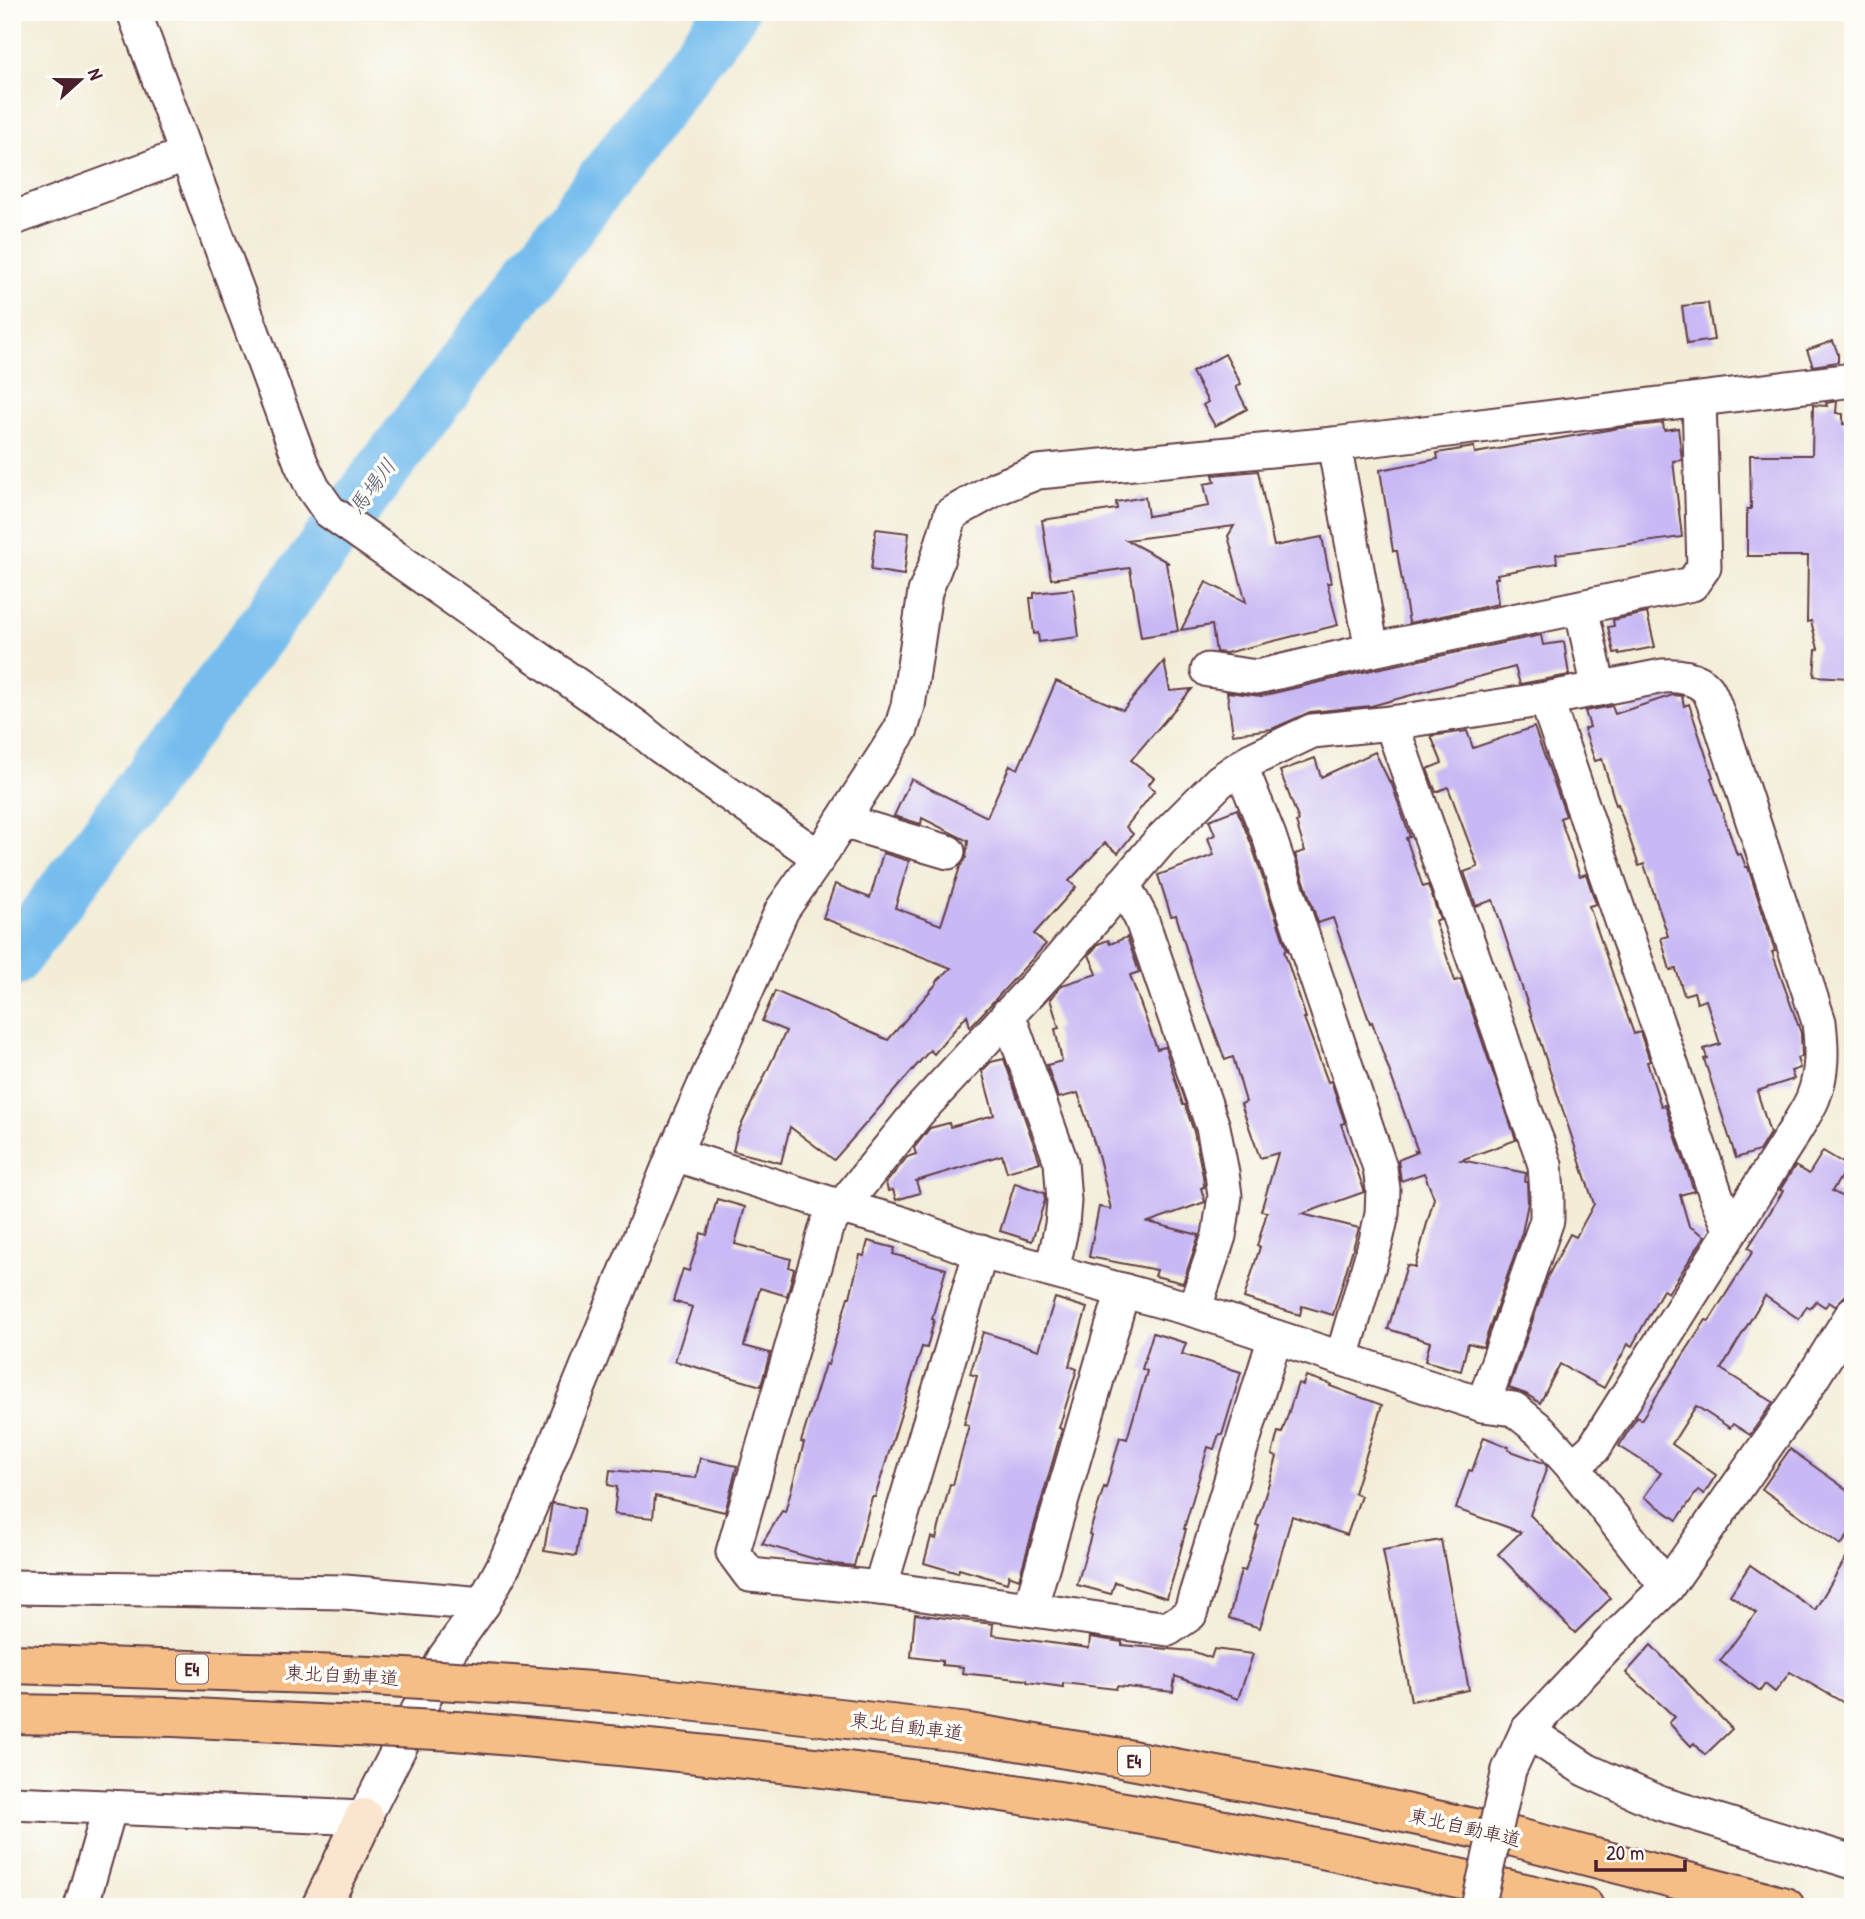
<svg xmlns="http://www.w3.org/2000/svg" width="1865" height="1919" viewBox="0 0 1865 1919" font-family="'Patrick Hand','Klee One',sans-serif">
<rect width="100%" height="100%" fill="#fdfcf7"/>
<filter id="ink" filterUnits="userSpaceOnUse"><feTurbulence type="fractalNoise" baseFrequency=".0143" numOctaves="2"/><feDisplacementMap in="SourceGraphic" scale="14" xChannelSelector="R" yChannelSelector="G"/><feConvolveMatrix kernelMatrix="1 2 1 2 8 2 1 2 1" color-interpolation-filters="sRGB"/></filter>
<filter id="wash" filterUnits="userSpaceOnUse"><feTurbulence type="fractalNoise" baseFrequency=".00686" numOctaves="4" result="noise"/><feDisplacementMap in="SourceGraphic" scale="28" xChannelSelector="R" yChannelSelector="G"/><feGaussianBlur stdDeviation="1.57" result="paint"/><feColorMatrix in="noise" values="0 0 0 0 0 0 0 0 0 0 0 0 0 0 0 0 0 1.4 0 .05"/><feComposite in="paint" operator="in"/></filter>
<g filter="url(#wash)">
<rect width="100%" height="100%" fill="#f3edd8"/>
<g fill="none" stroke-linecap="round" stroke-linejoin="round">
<!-- river -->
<path stroke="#76bdee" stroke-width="54" d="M12 960 369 488 731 12"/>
</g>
<g id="blocks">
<!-- building -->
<g fill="#c8b8f4">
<path d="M1708 303 1714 340 1687 344 1682 306Z"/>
<path d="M1833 341 1838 354V362L1813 366 1807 350Z"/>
<path d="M1225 354 1241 384 1236 387 1247 409 1215 426 1203 405 1208 402 1192 372Z"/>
<path d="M1837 401 1836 413 1843 414V424L1853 425 1852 444 1850 447 1851 508 1849 678 1814 676 1816 650 1818 649 1811 621 1807 622 1808 556H1747V509H1751L1750 455H1812L1813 405 1827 406 1826 403Z"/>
<path d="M1663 423 1664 430 1678 428 1682 460 1673 461 1682 537 1556 554 1557 563 1497 574 1498 578H1495L1498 604 1409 623 1397 551H1393L1380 470 1438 459 1437 453 1474 447 1475 453 1619 428Z"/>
<path d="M1258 471 1274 546 1322 537 1331 583H1327L1338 625 1226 653 1216 652 1212 625 1181 630 1206 582 1246 602 1228 536 1234 526 1126 540 1169 563H1166L1178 631 1141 637 1130 568 1051 579 1042 520 1117 509 1116 502 1145 497 1148 516 1209 506 1204 484 1215 482 1213 475Z"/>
<path d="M876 529 909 533 904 575 871 570Z"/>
<path d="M1073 589 1079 637 1039 642 1038 633 1034 634 1030 598H1034V593Z"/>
<path d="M1647 613 1655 647 1619 654V652L1614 653 1608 627 1614 626 1613 620Z"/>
<path d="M1541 635 1543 645 1564 642 1569 675 1520 684 1515 667 1371 706 1310 712 1272 729 1233 734 1227 692 1261 696 1376 669Z"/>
<path d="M1164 661 1170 691 1192 689 1131 760 1154 778 1148 785 1155 790 1126 827 1133 834 1118 853 1105 843 1069 881 1076 887 1034 934 1046 944 970 1027 967 1015 934 1054 930 1050 834 1160 790 1127 781 1163 733 1151 737 1134 786 1031 762 1021 775 991 888 1040 937 983 936 982 951 968 823 918 835 884 870 898 883 853 909 861 895 908 941 925 960 867 966 858 968 841 922 818 921 824 894 816 911 779 987 817 1010 765 1018 769 1056 681 1123 710Z"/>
<path d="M1673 695 1682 696 1684 706 1689 704 1713 777 1711 778 1737 855 1741 854 1746 867H1748L1775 951 1772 952 1801 1033 1802 1056 1797 1058 1800 1068 1791 1071 1794 1079 1757 1091 1770 1133 1759 1151 1736 1158 1704 1059 1707 1058 1704 1049 1720 1044 1706 1000 1697 1003 1694 992 1684 995 1676 969 1670 970 1661 938 1668 936 1644 864 1639 866 1618 804 1616 805 1602 759 1595 761 1584 729 1590 727 1585 711 1612 706 1615 714Z"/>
<path d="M1534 727 1566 816 1560 818 1580 876 1586 874 1596 904 1589 906 1615 981 1634 1034 1640 1032 1650 1061 1647 1062 1661 1106 1665 1105 1694 1191 1680 1195 1689 1226 1705 1236 1668 1293 1663 1290 1632 1346 1628 1344 1604 1388 1560 1364 1540 1403 1526 1394 1509 1388 1548 1276 1570 1234 1576 1237 1594 1204 1493 900 1476 906 1464 872 1478 867 1448 787 1436 792 1427 769 1442 763 1431 736 1467 731 1473 748Z"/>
<path d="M1375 752 1390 783 1391 782 1410 837 1406 838 1423 887 1428 885 1440 919 1435 921 1455 981 1461 979 1516 1140 1461 1160 1526 1173 1525 1182H1527L1528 1203 1522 1233 1483 1347 1468 1343 1461 1371 1425 1361 1430 1342 1388 1329 1407 1265 1415 1267 1434 1198 1424 1173 1401 1181 1398 1160 1416 1153 1415 1151 1418 1152 1372 1022 1370 1023 1357 986 1333 918 1318 923 1295 854 1305 851 1296 822 1299 821 1280 771 1315 758 1321 777Z"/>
<path d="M1237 809 1251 843 1287 950 1284 951 1306 1018H1304L1328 1082 1331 1081 1345 1123 1341 1124 1364 1190V1192L1302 1214 1359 1228 1333 1315 1302 1306 1300 1315 1244 1298 1260 1247 1257 1246 1267 1212 1261 1211 1278 1153 1260 1158 1241 1104 1246 1102 1233 1057 1225 1060 1195 978 1176 915 1171 916 1158 875 1214 855 1208 838 1215 835 1209 820Z"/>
<path d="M1127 937 1139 972 1130 975 1157 1049 1165 1047 1183 1105H1185L1194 1132 1203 1176 1204 1187 1201 1188 1205 1202 1148 1222 1199 1235 1183 1283 1155 1276 1157 1270 1089 1257 1099 1207 1111 1209 1099 1158 1078 1093 1058 1098 1047 1065 1062 1061 1055 1029 1059 1028 1050 999 1062 985 1097 974 1089 955 1098 944 1108 940 1110 944Z"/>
<path d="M1004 1059 1040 1162 1007 1172 1002 1155 916 1181 920 1193 896 1200 893 1190 888 1191 886 1183 907 1157 916 1154 914 1148 930 1128 949 1123 950 1127 994 1115 982 1071 991 1062Z"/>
<path d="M1823 1151 1848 1166 1832 1191 1853 1203V1285L1846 1295 1835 1306 1829 1302 1825 1307 1816 1301 1810 1308 1807 1306 1799 1319 1765 1296 1721 1369 1773 1402 1750 1435 1733 1424 1730 1428 1696 1406 1672 1444 1716 1475 1704 1494 1698 1490 1677 1520 1644 1497 1661 1473 1619 1446 1637 1417 1641 1420 1706 1320 1709 1321 1753 1251 1748 1248 1783 1191 1780 1190 1795 1166 1809 1174Z"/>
<path d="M1015 1183 1044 1193 1045 1200 1032 1241 1000 1231Z"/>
<path d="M717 1199 745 1207 735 1244 791 1259 789 1267 794 1269 787 1296 760 1288 744 1346 770 1353 761 1386 675 1361 692 1307 673 1301 683 1269 689 1271 701 1233 707 1235Z"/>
<path d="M868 1241 895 1248 893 1254 946 1269 932 1319 934 1320 927 1348 922 1347 875 1497H872L854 1566 833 1564 762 1544 782 1511 785 1512 804 1443 801 1442 825 1364 828 1365 848 1297H850L860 1255 864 1256Z"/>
<path d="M1055 1298 1087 1308 1069 1366 1077 1369 1059 1428 1062 1429 1019 1579 1009 1575 1007 1583 959 1569 958 1573 924 1563 931 1537 936 1539 950 1484 953 1485 969 1425 964 1424 977 1376 970 1374 983 1332 1039 1350Z"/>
<path d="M1153 1333 1186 1343 1182 1354 1241 1372 1222 1435 1219 1434 1214 1449 1208 1447 1184 1529H1186L1176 1568 1167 1598 1115 1582 1111 1594 1077 1585 1091 1535 1089 1534 1104 1487 1106 1488 1120 1437 1127 1439 1147 1371 1142 1369Z"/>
<path d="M1306 1376 1331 1384 1330 1386 1382 1405 1354 1493 1361 1496 1347 1535 1292 1516 1260 1628 1229 1618 1241 1570 1245 1571 1259 1526 1256 1525 1277 1457 1272 1455 1278 1432 1282 1433 1298 1383 1303 1385Z"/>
<path d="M1484 1437 1509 1447 1508 1450 1544 1463 1547 1467 1530 1515 1611 1598 1575 1633 1498 1554 1521 1532 1456 1509 1469 1470 1472 1471Z"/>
<path d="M1790 1449 1853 1494V1529L1841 1545 1762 1489Z"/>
<path d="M700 1458 737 1466 725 1512 655 1496 653 1518 614 1514 617 1487 608 1485 610 1470 696 1478Z"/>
<path d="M552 1503 584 1509 576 1556 544 1551Z"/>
<path d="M1441 1540 1469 1690 1411 1701 1383 1550Z"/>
<path d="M1853 1546V1708L1790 1672 1775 1692 1765 1684 1760 1691 1720 1661 1756 1613 1730 1595 1750 1565 1815 1610Z"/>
<path d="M915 1614 993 1624 992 1635 1089 1648 1090 1637 1122 1642V1645L1192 1651 1211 1658 1214 1649 1253 1654 1238 1699 1175 1676 1173 1692 1117 1686 1116 1689 1063 1683V1687L1027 1682V1680L962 1673 963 1667 942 1665V1661L911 1657Z"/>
<path d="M1651 1645 1732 1729 1705 1755 1694 1743 1691 1746 1669 1723 1675 1717 1626 1673Z"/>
</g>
</g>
</g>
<g filter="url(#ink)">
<use href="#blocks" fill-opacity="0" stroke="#633e45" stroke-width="2"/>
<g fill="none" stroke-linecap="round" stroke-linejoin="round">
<defs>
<g id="street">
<path d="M134 12 301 463 313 488 329 511 638 728 660 746 819 857"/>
<path d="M12 219 187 154"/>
<path d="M1334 444 1372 650"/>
<path d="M1581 607 1599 689"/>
<path d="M1208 670 1257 677 1372 650 1692 584 1704 567 1699 400"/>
<path d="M1546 699 1717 1198 1731 1231"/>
<path d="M1391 723 1501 1036 1524 1108 1538 1144 1545 1165 1547 1194V1220L1483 1405"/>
<path d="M1241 767 1269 836 1380 1168 1383 1189 1382 1214 1376 1241 1342 1358"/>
<path d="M842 821 948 852"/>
<path d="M1123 884 1141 918 1213 1127 1222 1173 1225 1196 1219 1236 1194 1310"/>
<path d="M1008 1014 1061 1162 1064 1201 1062 1225 1052 1271"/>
<path d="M674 1154 841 1207 898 1222 971 1249 1194 1310 1483 1405 1514 1409 1541 1431 1573 1467 1667 1587"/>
<path d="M1275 1337 1190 1614 1168 1629 880 1588 750 1575 733 1552 827 1225 919 1111 1062 957 1160 841 1220 781 1251 760 1312 731 1391 723 1546 699 1663 676C1677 675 1697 677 1707 689 1712 695 1717 713 1720 721L1819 1022C1822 1048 1823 1073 1813 1098 1809 1108 1802 1118 1797 1127L1594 1448 1573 1467"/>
<path d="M12 1587 345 1592 483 1604"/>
<path d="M880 1588 981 1251"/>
<path d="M1030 1609 1123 1290"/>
<path d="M1527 1731 1586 1770 1659 1803 1853 1862"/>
<path d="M1509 1770 1527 1731 1610 1643 1667 1587 1801 1396 1853 1313"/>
<path d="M12 1803 364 1818 445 1657 483 1604 504 1565 530 1507 674 1154 782 910 819 857 901 729 908 706 925 592 936 564 951 514 997 488 1038 472 1334 444 1845 381 1853 382"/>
<path d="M81 1907 110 1807"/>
</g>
<path id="secondary" d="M321 1907 364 1818"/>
<g id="highway">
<path d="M12 1664 372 1676"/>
<path d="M472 1682 616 1693 769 1710 969 1733 1121 1758 1345 1800 1514 1837 1785 1907"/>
<path d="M12 1714 174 1717 358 1726"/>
<path d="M455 1731C629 1746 802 1763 975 1788 1180 1818 1383 1859 1584 1907"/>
</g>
</defs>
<!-- street casing -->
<use href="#street" stroke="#633e45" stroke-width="37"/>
<!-- secondary casing -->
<use href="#secondary" stroke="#633e45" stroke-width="42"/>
<!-- highway casing -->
<use href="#highway" stroke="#633e45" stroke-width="42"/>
<!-- street -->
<use href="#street" stroke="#fff" stroke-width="33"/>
<!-- secondary -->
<use href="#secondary" stroke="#fbe5cf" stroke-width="38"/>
<!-- highway -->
<use href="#highway" stroke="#f6be87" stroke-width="38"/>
<defs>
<path id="street-bridge" d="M1478 1907 1509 1770"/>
<g id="highway-bridge">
<path d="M372 1676 472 1682"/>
<path d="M358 1726 455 1731"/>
</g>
</defs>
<!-- street-bridge casing -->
<use href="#street-bridge" stroke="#633e45" stroke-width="37" stroke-linecap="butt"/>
<!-- highway-bridge casing -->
<use href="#highway-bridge" stroke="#633e45" stroke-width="42" stroke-linecap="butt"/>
<!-- street-bridge -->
<use href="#street-bridge" stroke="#fff" stroke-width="33"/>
<!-- highway-bridge -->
<use href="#highway-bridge" stroke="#f6be87" stroke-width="38"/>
</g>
</g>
<g text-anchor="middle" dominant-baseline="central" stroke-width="7" stroke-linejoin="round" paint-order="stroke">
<!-- shield labels -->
<g fill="#fdfcf7" stroke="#806168" stroke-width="2">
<rect x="176" y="1654.5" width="32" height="29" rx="5"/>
<rect x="1118" y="1746.5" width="32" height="29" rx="5"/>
</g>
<g font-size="18" font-weight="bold" fill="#4a1f2b">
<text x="192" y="1669">E4</text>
<text x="1134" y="1761">E4</text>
</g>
<!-- street labels -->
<g font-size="19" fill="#4a1f2b" stroke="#fdfcf7">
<text transform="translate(342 1675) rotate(3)">東北自動車道</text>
<text transform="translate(907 1726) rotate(7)">東北自動車道</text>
<text transform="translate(1465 1827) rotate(13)">東北自動車道</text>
</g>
<!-- water labels -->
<g font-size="21" font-style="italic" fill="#59566f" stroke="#fdfcf7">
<text transform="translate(372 486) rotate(-53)">馬場川</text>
</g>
</g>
<!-- margin -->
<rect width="1865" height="1919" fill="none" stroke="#fdfcf7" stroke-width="42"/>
<!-- north arrow -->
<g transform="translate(80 80) rotate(69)" stroke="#fdfcf7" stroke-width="5" paint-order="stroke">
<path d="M0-5L12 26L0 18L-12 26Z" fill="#4a1f2b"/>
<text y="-10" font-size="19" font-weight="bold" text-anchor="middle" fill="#4a1f2b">N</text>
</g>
<!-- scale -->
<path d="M1596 1860v10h89v-10" fill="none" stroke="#4a1f2b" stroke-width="3.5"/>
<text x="1606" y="1860" font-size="21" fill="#4a1f2b" stroke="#fdfcf7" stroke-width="5" paint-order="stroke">20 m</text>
</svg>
